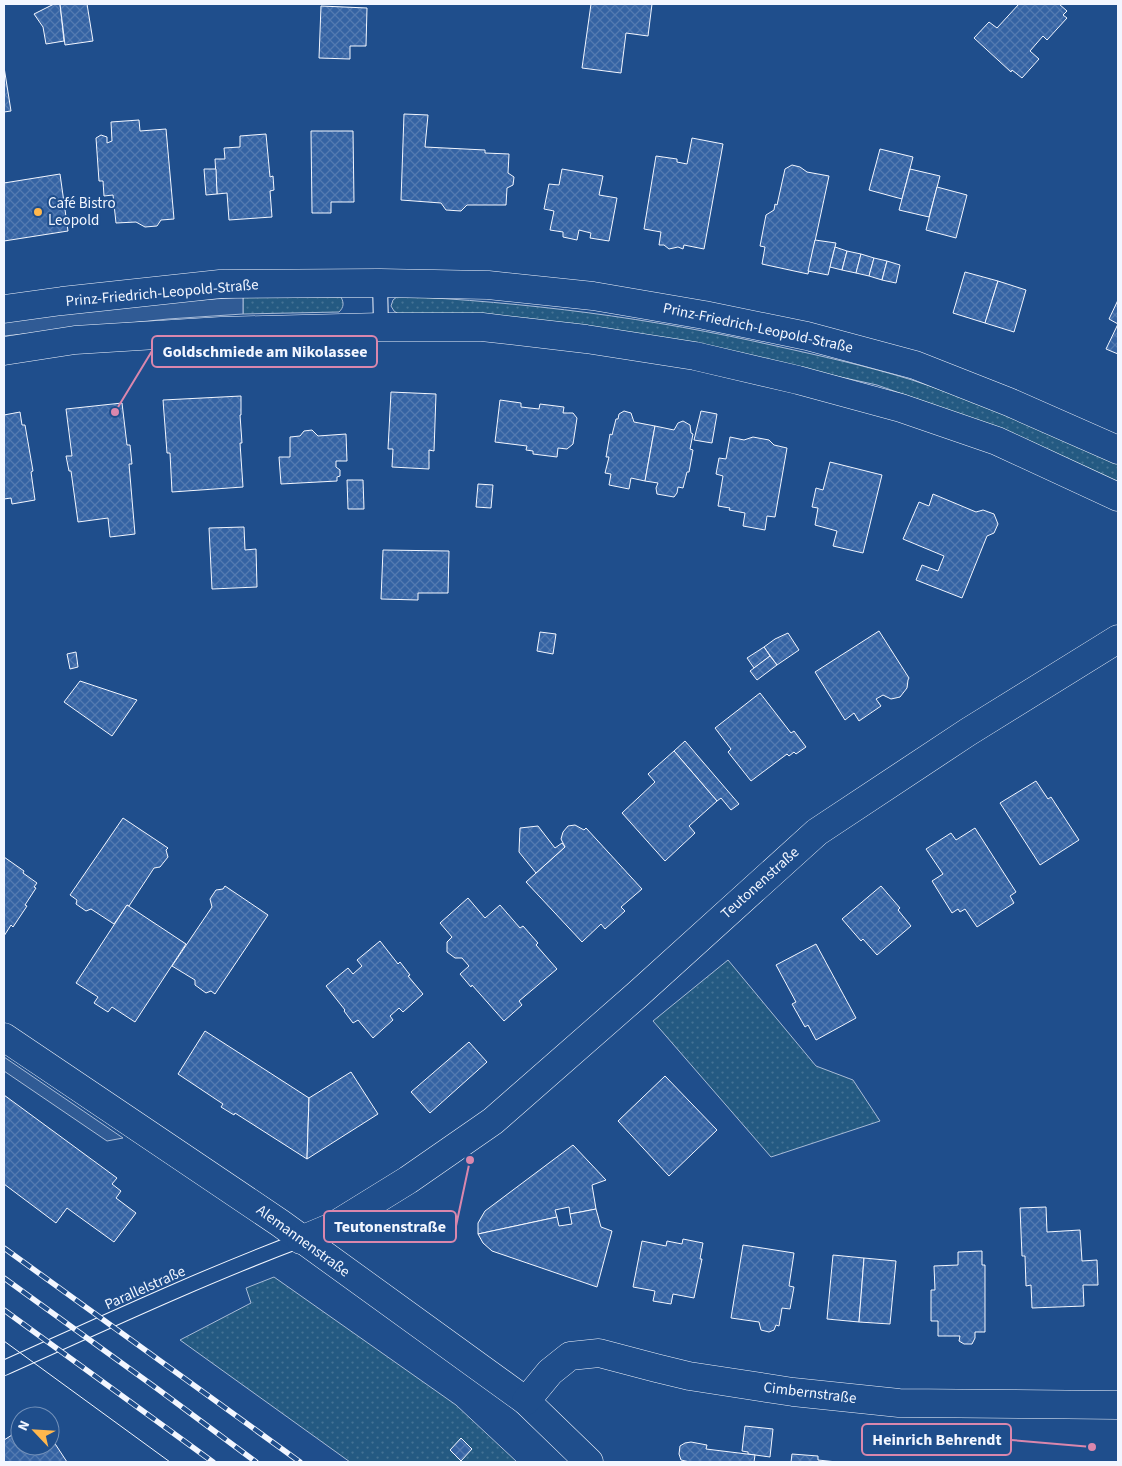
<svg xmlns="http://www.w3.org/2000/svg" width="1122" height="1466" viewBox="0 0 1122 1466" font-family="'Source Sans 3',sans-serif">
<defs>
<pattern id="grass-dots" width="8" height="8" patternUnits="userSpaceOnUse" patternTransform="scale(1.25)"><rect width="8" height="8" fill="#245a82"/><path d="M2 2h.1M6 6h.1" fill="none" stroke="#447295" stroke-width="1.8" stroke-linecap="round"/></pattern>
<pattern id="building-cross-hatch" width="8" height="8" patternUnits="userSpaceOnUse" patternTransform="scale(1.25)"><rect width="8" height="8" fill="#3563a3"/><path d="M0 0l8 8M0 8l8-8" fill="none" stroke="#537ab1"/></pattern>
</defs>
<rect width="100%" height="100%" fill="#1f4e8c"/>
<!-- grass -->
<g fill="url(#grass-dots)" stroke="#a8bbd7">
<path d="M398 296C526 302 651 318 776 346 821 356 867 366 912 380 983 403 1050 434 1118 464V482L985 423 877 385 790 366 400 315 394 311 391 306 393 300Z"/>
<path d="M243 297H341C344 303 344 307 339 312L243 314Z"/>
<path d="M728 960 816 1066 853 1080 880 1121 771 1157 653 1021Z"/>
<path d="M274 1277 456 1405 517 1462H350L180 1340 251 1303 246 1288Z"/>
</g>
<!-- parking -->
<g fill="#305b95" stroke="#a8bbd7">
<path d="M243 297V314L168 319 4 336V320L169 302Z"/>
<path d="M4 1057 123 1138 107 1141 4 1071Z"/>
</g>
<!-- building -->
<g fill="url(#building-cross-hatch)" stroke="#f2f6ff">
<path d="M54 4H60L64 41 46 44 43 27 34 14Z"/>
<path d="M60 4H87L93 41 65 45Z"/>
<path d="M591 4H652L648 36 626 33 621 73 582 68Z"/>
<path d="M1019 4H1059L1067 11 1063 15 1067 18 1047 40 1043 36 1030 51 1039 59 1022 78 1012 70 1011 72 974 38 989 22 997 28Z"/>
<path d="M321 6 367 8 366 46H350V59L319 58Z"/>
<path d="M4 67 11 111 4 112Z"/>
<path d="M404 114 428 115 425 147 485 150V153L509 154 508 173 514 177 513 185 507 188 506 205H467L461 211 446 210 441 203 401 200Z"/>
<path d="M139 120 140 131 166 129 174 219 161 220 157 226 145 227 136 222 116 223 113 195 104 196 103 181H99L96 138 101 135 107 137V143L112 141 111 122Z"/>
<path d="M311 131H353L354 202H331V213H312Z"/>
<path d="M266 134 270 177 273 176 274 190 270 191 272 217 229 220 227 193 217 194 215 159H225L224 148 240 147V136Z"/>
<path d="M692 138 723 144 704 249 684 245 683 249 678 247 669 249 664 245H659L661 232 644 229 656 156 677 159V162L687 164Z"/>
<path d="M880 149 913 157 902 199 869 190Z"/>
<path d="M792 165 800 167 807 172 829 176 808 274 762 264 765 247 760 246 766 215 774 210 775 204 777 205 785 169Z"/>
<path d="M204 169H216L217 194 206 195Z"/>
<path d="M562 169 603 176 599 195 617 198 609 241 590 238 591 233 579 230 577 240 563 237V232L550 230 554 211 544 209 549 184 559 185Z"/>
<path d="M910 169 940 176 929 217 899 210Z"/>
<path d="M60 174 68 231 4 241V183Z"/>
<path d="M937 187 967 195 956 238 926 230Z"/>
<path d="M815 240 836 243 828 275 808 271Z"/>
<path d="M835 247 847 251 842 270 830 267Z"/>
<path d="M847 251 861 254 856 273 842 270Z"/>
<path d="M861 254 874 258 869 276 856 273Z"/>
<path d="M874 258 887 261 882 280 869 276Z"/>
<path d="M887 261 900 265 896 283 882 280Z"/>
<path d="M965 272 998 281 985 323 953 313Z"/>
<path d="M998 281 1026 290 1014 332 985 323Z"/>
<path d="M1118 300V354L1106 349 1118 324 1109 319Z"/>
<path d="M391 392 436 394 434 451 429 450V469L392 467 393 449H388Z"/>
<path d="M241 396V415H240L242 443H240L243 487 172 492 170 453H167L163 400Z"/>
<path d="M500 400 521 403V407L539 409 540 404 564 407 563 413H573L577 418 573 444 567 449 558 448 557 457 533 454V451L526 450 527 446 495 442Z"/>
<path d="M122 403 127 445H130L132 464H129L135 534 110 537 108 518 78 522 71 471H69L66 456H72L66 409Z"/>
<path d="M624 411 631 413 634 422 655 426 645 481 631 478 629 489 609 485 611 474 605 473 609 457H606L610 434 612 435 616 419H618L619 414Z"/>
<path d="M701 411 717 414 712 443 694 440Z"/>
<path d="M20 412 22 425H25L33 471 31 472 35 500 12 504 11 498 4 499V415Z"/>
<path d="M683 421 690 425 691 433 693 434 690 449 693 450 689 472H687L683 488 678 487 677 493 674 497 657 494 656 488 658 483 645 481 655 426 674 430 678 423Z"/>
<path d="M312 430 318 436 346 434 347 461H336V467L340 470V476L337 477V481L281 484 279 457H290V437L300 436 304 431Z"/>
<path d="M730 437 744 440 753 437 769 440 774 445 787 448 775 517 767 516 765 530 743 526 745 513 729 510 730 508 718 506 723 476 716 474 719 458 726 459Z"/>
<path d="M830 462 882 475 863 553 833 546 837 531 815 525 818 508 812 507 816 488 823 490Z"/>
<path d="M347 480H363L364 509H348Z"/>
<path d="M478 484 493 485 491 508 476 507Z"/>
<path d="M933 494 976 512 983 510 994 514 998 524 994 533 987 536 962 598 916 580 922 565 938 571 944 556 903 539 919 502 929 506Z"/>
<path d="M244 527 245 550 256 549 257 587 212 589 209 528Z"/>
<path d="M383 550 449 551 448 593H418V600L381 599Z"/>
<path d="M879 631 909 678 908 680 907 688 900 697 891 699 883 695 876 699 881 706 859 721 854 713 845 720 815 672Z"/>
<path d="M540 632 556 634 553 654 537 651Z"/>
<path d="M788 633 799 650 777 665 764 647 775 639Z"/>
<path d="M764 647 770 656 754 668 747 658Z"/>
<path d="M76 652 78 667 70 669 67 654Z"/>
<path d="M770 656 777 665 757 680 750 671Z"/>
<path d="M80 681 137 700 112 736 64 702Z"/>
<path d="M760 693 791 733 794 731 806 747 796 754 794 752 789 756 787 754 751 781 728 752 731 749 715 728Z"/>
<path d="M685 741 739 804 731 810 721 798 717 801 674 751Z"/>
<path d="M674 751 717 801 689 826 695 833 665 861 622 813 655 782 648 774Z"/>
<path d="M1036 781 1048 799 1051 797 1079 840 1040 865 1000 803Z"/>
<path d="M123 818 168 848 166 850 168 857 160 867 154 868 129 906 127 905 114 924 91 909 86 911 76 904 77 900 70 895Z"/>
<path d="M575 825 584 830 586 828 642 889 621 907 625 911 605 929 601 924 582 942 526 882 565 847 561 839 563 832 568 826Z"/>
<path d="M538 826 555 848 562 843 565 847 536 873 519 852 520 828Z"/>
<path d="M975 828 1016 892 1010 896 1014 903 977 927 965 909 960 912 958 909 952 913 932 881 943 874 926 849 951 833 956 840Z"/>
<path d="M4 857 24 871 23 873 37 883 34 887 36 888 25 905 27 906 13 927 11 925 4 936Z"/>
<path d="M225 886 268 915 215 994 211 991 206 993 195 985V980L172 966 212 907 210 899 216 890 223 889Z"/>
<path d="M881 886 900 908 898 910 911 926 877 955 863 939 861 941 842 919Z"/>
<path d="M468 898 485 918 500 905 520 928 523 926 538 943 536 945 557 969 519 1001 522 1005 504 1021 472 985 471 987 460 974 469 966 462 958H455L447 952V942L452 937 440 923Z"/>
<path d="M127 905 186 944 135 1022 112 1007 108 1012 94 1003 98 997 76 983Z"/>
<path d="M380 941 398 964 400 962 410 975 408 976 423 994 403 1012 399 1008 390 1016 393 1020 373 1038 358 1020 353 1023 344 1011 345 1010 326 986 348 968 353 974 362 966 357 960Z"/>
<path d="M816 944 856 1018 816 1040 808 1025 805 1027 792 1004 796 1002 776 965Z"/>
<path d="M205 1031 309 1098 307 1159 235 1113 234 1115 221 1107 223 1104 178 1074Z"/>
<path d="M469 1042 487 1062 430 1113 411 1092Z"/>
<path d="M351 1072 378 1114 307 1159 309 1098Z"/>
<path d="M665 1076 717 1130 669 1176 618 1121Z"/>
<path d="M4 1095 117 1178 112 1184 121 1191 116 1198 136 1213 114 1242 67 1208 56 1223 4 1184Z"/>
<path d="M573 1145 606 1180 592 1185 596 1209 570 1214 569 1207 555 1210 557 1217 478 1234V1223L485 1211Z"/>
<path d="M1046 1207 1047 1232 1080 1230 1082 1261 1097 1260 1098 1285H1083L1084 1306 1032 1308 1031 1285 1026 1286 1025 1256H1022L1020 1208Z"/>
<path d="M596 1209 601 1227 612 1231 597 1287 492 1251 483 1243 478 1234 557 1217 559 1226 572 1224 570 1214Z"/>
<path d="M683 1239 703 1243 700 1259H702L694 1298 673 1294 671 1304 653 1301 655 1291 633 1287 642 1241 666 1246 667 1241 682 1244Z"/>
<path d="M743 1245 794 1253 789 1286 794 1287 790 1309 782 1308 779 1326 776 1325 774 1330 769 1332 761 1330 759 1322 731 1318Z"/>
<path d="M982 1251V1265H985V1332H975V1338L972 1344H964L959 1341 960 1336H938V1321H931V1290H935L934 1266 958 1265V1252Z"/>
<path d="M833 1255 864 1258 859 1322 827 1319Z"/>
<path d="M864 1258 896 1261 890 1324 859 1322Z"/>
<path d="M745 1426 773 1429 770 1457 748 1454V1452L742 1451Z"/>
<path d="M20 1430V1446H50V1436L67 1462H4V1440Z"/>
<path d="M461 1438 472 1449 461 1461 450 1450Z"/>
<path d="M691 1442 707 1445 706 1449 755 1455 754 1462H690L681 1460 679 1454 680 1446 685 1443Z"/>
<path d="M792 1454 818 1456V1460L837 1462H791Z"/>
</g>
<g fill="none" stroke-linecap="round" stroke-linejoin="round">
<defs>
<g id="lane">
<path d="M380 283 381 327"/>
<path d="M4 1368C102 1324 200 1278 301 1240"/>
</g>
<g id="street">
<path d="M4 309 62 301 220 284 380 283 488 285 593 296 704 315 807 336 915 365 1009 402 1118 450"/>
<path d="M4 351 75 340 221 331 381 327H482L586 339 695 356 798 380 901 408 997 441 1118 497"/>
<path d="M4 1037 280 1223 526 1401 589 1462"/>
<path d="M301 1240 332 1227 408 1180 493 1121 638 994 817 832 968 732 1118 639"/>
<path d="M526 1401 550 1372 570 1356 599 1353 656 1368 689 1376 793 1392 899 1403 1118 1405"/>
</g>
</defs>
<!-- lane casing -->
<use href="#lane" stroke="#f2f6ff" stroke-width="16"/>
<!-- street casing -->
<use href="#street" stroke="#f2f6ff" stroke-width="29"/>
<!-- lane -->
<use href="#lane" stroke="#1f4e8c" stroke-width="14"/>
<!-- street -->
<use href="#street" stroke="#1f4e8c" stroke-width="28"/>
<!-- tram -->
<path stroke="#f2f6ff" stroke-width="1" d="M4 1341 170 1462"/>
<defs>
<g id="rail">
<path d="M4 1248 300 1462"/>
<path d="M4 1278 159 1390 256 1462"/>
<path d="M4 1310 213 1462"/>
</g>
</defs>
<!-- rail casing -->
<use href="#rail" stroke="#f2f6ff" stroke-width="5.5"/>
<!-- rail -->
<use href="#rail" stroke="#1f4e8c" stroke-width="4" stroke-dasharray="11" stroke-linecap="butt"/>
</g>
<!-- markers -->
<circle fill="#ffb74d" stroke="#1f4e8c" stroke-width="2" cx="38" cy="212" r="5"/>
<g text-anchor="middle" dominant-baseline="central" stroke-width="4" stroke-linejoin="round" paint-order="stroke">
<!-- poi labels -->
<g font-size="15" fill="#f2f6ff" stroke="#1f4e8c" text-anchor="start">
<text x="48" y="203">Café Bistro<tspan x="48" dy="17">Leopold</tspan></text>
</g>
<!-- street labels -->
<g font-size="15" fill="#f2f6ff" stroke="#1f4e8c">
<text transform="translate(162 293) rotate(-5)">Prinz-Friedrich-Leopold-Straße</text>
<text transform="translate(758 328) rotate(12)">Prinz-Friedrich-Leopold-Straße</text>
<text transform="translate(760 883) rotate(-42)">Teutonenstraße</text>
<text transform="translate(303 1241) rotate(36)">Alemannenstraße</text>
<text transform="translate(145 1288) rotate(-24)">Parallelstraße</text>
<text transform="translate(810 1393) rotate(7)">Cimbernstraße</text>
</g>
</g>
<!-- callouts -->
<path fill="none" stroke="#da87ad" stroke-width="2" d="M115 412L152 351M470 1160L456 1226M1092 1447L1011 1440"/>
<g fill="#da87ad" stroke="#1f4e8c" stroke-width="2">
<circle cx="115" cy="412" r="5"/>
<circle cx="470" cy="1160" r="5"/>
<circle cx="1092" cy="1447" r="5"/>
</g>
<g fill="#1f4e8c" stroke="#da87ad" stroke-width="2">
<rect x="152" y="336" width="225" height="31" rx="5"/>
<rect x="324" y="1211" width="132" height="31" rx="5"/>
<rect x="862" y="1424" width="149" height="31" rx="5"/>
</g>
<g font-size="16" text-anchor="middle" font-weight="bold" fill="#f2f6ff">
<text x="265" y="357">Goldschmiede am Nikolassee</text>
<text x="390" y="1232">Teutonenstraße</text>
<text x="937" y="1445">Heinrich Behrendt</text>
</g>
<!-- border -->
<rect width="1122" height="1466" fill="none" stroke="#f2f6ff" stroke-width="10"/>
<!-- north arrow -->
<g transform="translate(35 1431) rotate(295)"><circle r="24" fill="#1f4e8c" stroke="#7391ba"/>
<path d="M0-4L9 19L0 12L-9 19Z" fill="#ffb74d"/>
<text y="-8" font-size="14" font-weight="bold" text-anchor="middle" fill="#f2f6ff">N</text>
</g>
</svg>
